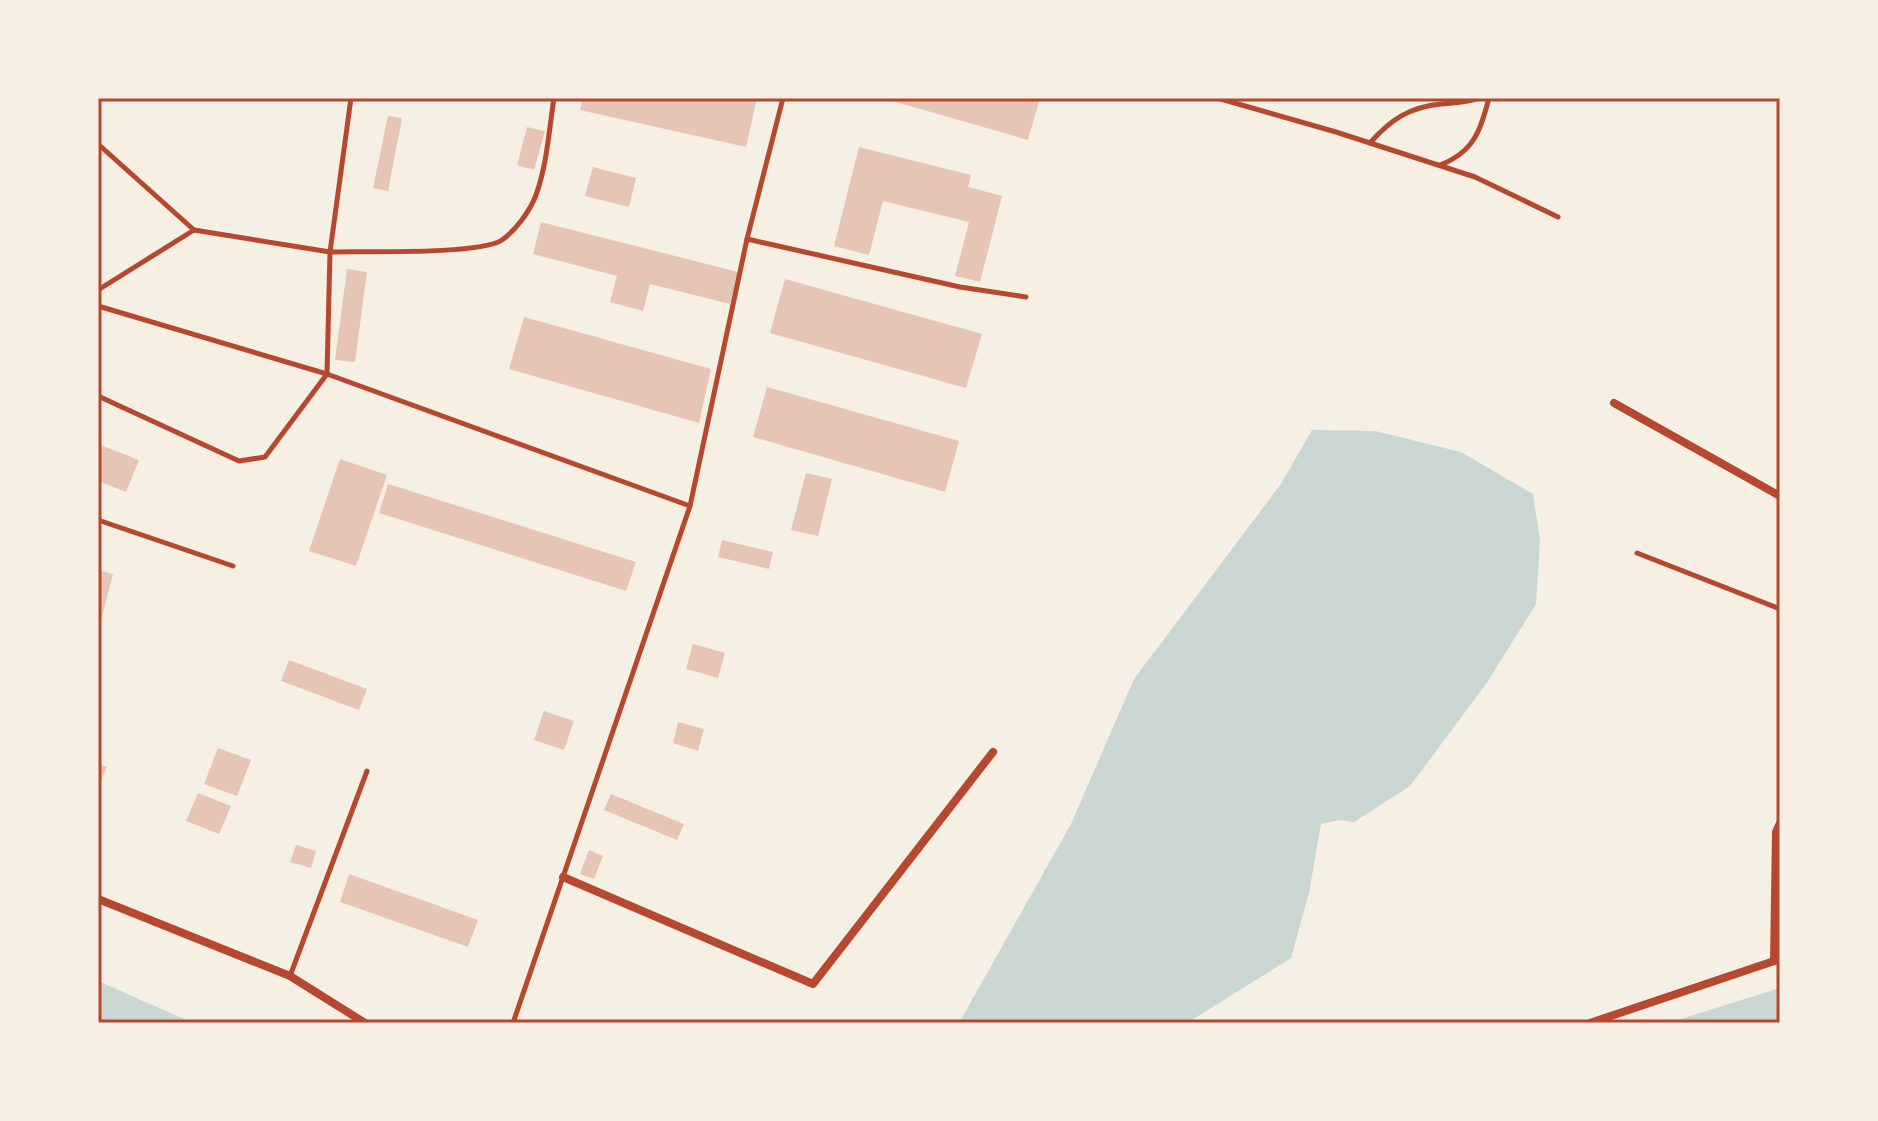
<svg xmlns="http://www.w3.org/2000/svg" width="1878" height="1121" viewBox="0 0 1878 1121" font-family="Arial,sans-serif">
<rect width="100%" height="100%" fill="#f6efe4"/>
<!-- water -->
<g fill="#c9d6d2">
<path d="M1312 430 1375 431 1461 452 1533 494 1540 540 1536 604 1486 684 1410 786 1354 822 1339 820 1321 824 1309 893 1291 958 1187 1023H959L1071 824 1134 679 1281 484Z"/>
<path d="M98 981 193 1023H98Z"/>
<path d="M1780 988V1023H1668Z"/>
</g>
<!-- building -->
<g fill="#e6c5b7">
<path d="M583 98H757L746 147 580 110Z"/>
<path d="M882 98H1040L1028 140Z"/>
<path d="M388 116 402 118 388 191 373 188Z"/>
<path d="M527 127 545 131 534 170 517 165Z"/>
<path d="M859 147 971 175 968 187 1002 196 980 282 955 276 969 222 883 201 869 255 834 246Z"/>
<path d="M593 167 636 178 629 207 585 196Z"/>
<path d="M541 222 738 272 730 304 650 284 643 311 610 302 617 276 533 254Z"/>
<path d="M347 269 367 272 355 362 335 360Z"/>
<path d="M785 279 982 334 966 388 770 333Z"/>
<path d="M524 317 711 369 699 423 509 369Z"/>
<path d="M767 387 959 441 945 492 753 437Z"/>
<path d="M98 444 139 460 126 492 98 481Z"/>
<path d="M340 459 387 475 356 566 309 551Z"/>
<path d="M806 473 832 479 818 536 791 530Z"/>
<path d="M388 484 636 562 626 591 379 513Z"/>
<path d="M722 540 773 552 769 569 718 557Z"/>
<path d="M98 570 113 574 99 628 98 627Z"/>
<path d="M693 644 725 653 718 678 686 669Z"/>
<path d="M289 660 367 689 359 710 281 681Z"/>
<path d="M544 711 574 721 564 750 534 740Z"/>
<path d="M678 722 704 729 698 751 673 743Z"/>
<path d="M218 748 251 760 237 796 204 784Z"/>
<path d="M98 763 107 767 98 787Z"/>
<path d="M198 793 231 806 219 834 186 821Z"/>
<path d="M611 794 684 824 677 840 604 810Z"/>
<path d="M296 845 316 851 311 868 290 862Z"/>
<path d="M589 850 603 856 594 879 580 874Z"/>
<path d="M349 874 478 920 468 947 340 902Z"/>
</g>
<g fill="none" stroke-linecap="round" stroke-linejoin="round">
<!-- service -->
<g stroke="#b5482f" stroke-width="5">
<path d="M351 98 330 252C362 251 480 255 502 240 516 230 530 211 536 195 547 165 549 130 554 98"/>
<path d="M1217 98 1336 132 1475 177 1558 217"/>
<path d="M1370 143C1391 119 1410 107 1441 104 1454 103 1467 103 1479 98"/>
<path d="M98 144 194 230"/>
<path d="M1440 165C1474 152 1480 131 1489 98"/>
<path d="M747 239 960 287 1026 297"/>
<path d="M98 290 194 230 330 252 327 374 690 506"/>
<path d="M98 306 327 374 265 457 239 461 98 396"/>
<path d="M98 520 233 566"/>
<path d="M1637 553 1780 609"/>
<path d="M290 976 367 771"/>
<path d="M513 1023 690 506 747 239 783 98"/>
</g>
<!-- minor -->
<g stroke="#b5482f" stroke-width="8">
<path d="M1614 403 1780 496"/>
<path d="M563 877 813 984 993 752"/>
<path d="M98 899 290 976 365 1023"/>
<path d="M1774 961 1776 832 1780 823"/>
<path d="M1590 1023 1780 959"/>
</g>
</g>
<!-- border -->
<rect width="1878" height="1121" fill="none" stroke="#f6efe4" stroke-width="200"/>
<rect x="100" y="100" width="1678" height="921" fill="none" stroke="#b5482f" stroke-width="3"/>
</svg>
